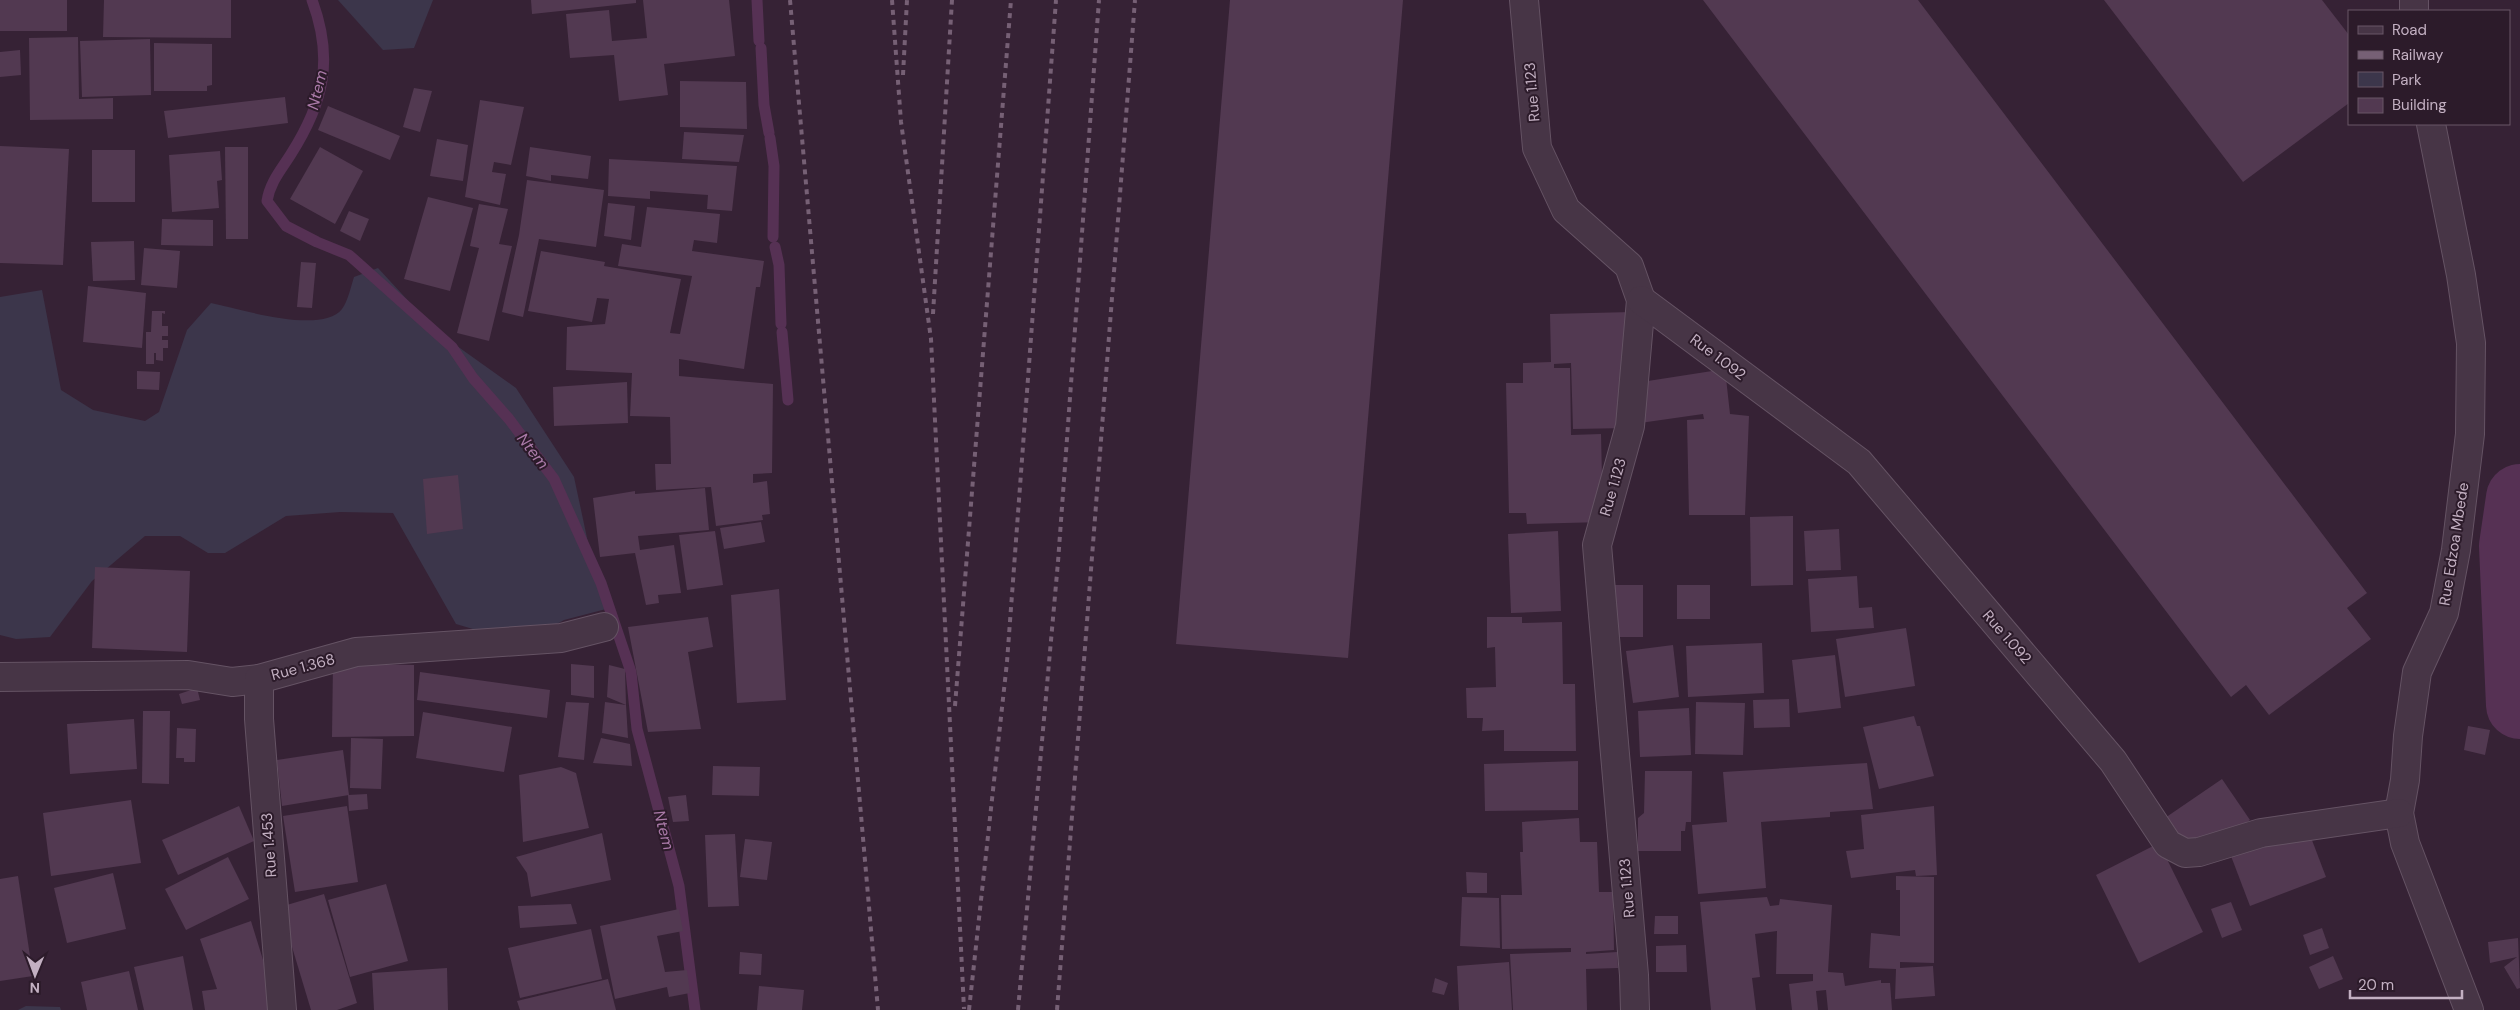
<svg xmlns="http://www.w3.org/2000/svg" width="2520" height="1010" viewBox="0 0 2520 1010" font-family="'DM Sans',sans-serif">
<rect width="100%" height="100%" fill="#362235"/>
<!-- green -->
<g fill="#3c364b">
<path d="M338 0H433L414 48 383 50Z"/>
<path d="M378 268 436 331 516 388 574 477 593 566 610 608 564 620 548 629 493 635 456 624 393 513 340 512 286 516 225 553H208L180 536H145L92 581 50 637 16 639 0 635V297L42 290 61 390 93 410 145 421 159 412 187 330 211 303C240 309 322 335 342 309 348 301 351 286 354 277Z"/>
<path d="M26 1006 60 1007 61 1010H18Z"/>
</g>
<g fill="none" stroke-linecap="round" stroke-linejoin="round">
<!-- stream -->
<g stroke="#563154" stroke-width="11">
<path d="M312 0C334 59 324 102 291 154 281 170 270 182 267 201L286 226 317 242 349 255 452 347 473 378 509 419 554 479 601 583 631 672 637 729 679 886 695 1010"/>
<path d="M757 0 759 41"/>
<path d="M761 48 764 105 769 133"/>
<path d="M770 138 774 166 773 237"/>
<path d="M775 247 779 265 781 324"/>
<path d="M782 332 788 400"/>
</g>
<!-- river -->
<path stroke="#563154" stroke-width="68" d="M2520 498 2513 546 2520 705"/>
</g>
<!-- building -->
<g fill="#523951">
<rect x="0" y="0" width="67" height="31"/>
<path d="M104 0H231V38L103 37Z"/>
<path d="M531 0H636V3L532 14Z"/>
<path d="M643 0H729L735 56 664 64 668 95 619 101 614 55 570 58 566 14 609 10 612 41 647 38Z"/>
<path d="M1230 0H1403L1348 658 1176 644Z"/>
<path d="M1703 0H1918L2367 593 2347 608 2371 639 2269 715 2246 685 2231 697Z"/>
<path d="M2104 0H2322L2349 35V103L2243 182Z"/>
<path d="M78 37 79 99 113 98V119L30 120 29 38Z"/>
<path d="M150 39 151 95 82 97 80 41Z"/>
<path d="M154 43 212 44V85L207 86V91H154Z"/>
<path d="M20 50 21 75 0 77V52Z"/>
<path d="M680 81 746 82 747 129 680 127Z"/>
<path d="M414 88 432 91 420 132 403 127Z"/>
<path d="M285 97 288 123 168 138 164 111Z"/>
<path d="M480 100 524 107 511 165 494 162 492 172 506 174 500 205 465 197Z"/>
<path d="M328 106 400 136 390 160 318 130Z"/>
<path d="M684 132 744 135 739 162 682 159Z"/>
<path d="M437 139 468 145 463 181 430 176Z"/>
<path d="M0 146 69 149 63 265 0 263Z"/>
<path d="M225 147H248V239H226Z"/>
<path d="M320 147 363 171 335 224 290 199Z"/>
<path d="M530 147 591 156 588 179 551 175V181L526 176Z"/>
<rect x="92" y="150" width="43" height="52"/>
<path d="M220 151 222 180 217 181 219 208 172 212 169 155Z"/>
<path d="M609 159 737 166 732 211 707 209 708 195 650 191V199L608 196Z"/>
<path d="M527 180 604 190 596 247 539 239 523 317 502 312 519 235Z"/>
<path d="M428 197 473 208 450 291 404 279Z"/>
<path d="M608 203 635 206 631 240 604 236Z"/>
<path d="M479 204 508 209 499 244 512 246 489 341 457 333 479 248 470 246Z"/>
<path d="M647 207 720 214 717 243 694 240 692 251 764 261 760 287H756L744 369 679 359V376L773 384 772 473 753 474V483L767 481 770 514 762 515 763 520 716 526 711 487 656 490 655 464H671L670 417 630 416 632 373 566 370 567 327 605 324 609 299 597 298 592 322 528 311 541 251 605 262 604 266 681 279 670 333 680 334 692 276 618 266 622 244 641 247Z"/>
<path d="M349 211 369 219 360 241 340 231Z"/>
<path d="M162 219 213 220V246L161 245Z"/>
<path d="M134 241 135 280 93 281 91 242Z"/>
<path d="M144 248 180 251 177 288 141 285Z"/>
<path d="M301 262 316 263 312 308 297 307Z"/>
<path d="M88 286 146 293 142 348 83 342Z"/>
<path d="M152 311H165V314L162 313V326H168V336H162V340H168V348H163V361L156 360V353H154V364H146V332H151Z"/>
<path d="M1632 312 1628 428 1573 429 1571 363 1554 364V368H1570L1571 435 1601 434 1603 522 1527 524 1526 513H1509L1506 383H1523V363L1551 362 1550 314Z"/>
<path d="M1725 369 1730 414 1749 416 1745 515H1689L1687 420 1704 419 1703 414 1640 423 1635 383Z"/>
<path d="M137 371 160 372 159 390 137 389Z"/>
<path d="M627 382 628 423 554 426 553 387Z"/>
<path d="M458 475 463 529 427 534 423 479Z"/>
<path d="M705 488 709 530 638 536 640 550 674 545 681 593 658 595 659 603 646 605 635 553 600 557 593 498 635 491V494Z"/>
<path d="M1793 516V585L1751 586 1750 517Z"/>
<path d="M761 522 765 542 724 549 720 528Z"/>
<path d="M1839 529 1841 570 1806 571 1804 531Z"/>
<path d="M715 531 723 585 687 590 679 535Z"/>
<path d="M1558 531 1561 611 1511 613 1508 534Z"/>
<path d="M95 567 190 571 187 652 92 648Z"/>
<path d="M1857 576 1859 608 1872 607 1874 628 1811 632 1808 579Z"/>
<path d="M1607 585H1643V637H1608Z"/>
<rect x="1677" y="585" width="33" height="34"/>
<path d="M779 589 786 700 737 703 731 595Z"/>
<path d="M708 617 713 647 688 652 701 729 648 732 628 627Z"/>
<path d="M1487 617H1522V623L1562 622 1563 684H1575L1576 751H1504V730L1482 731 1483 718H1467L1466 688 1496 687 1495 647 1487 648Z"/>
<path d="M1906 628 1915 686 1845 697 1836 639Z"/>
<path d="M1762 643 1764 693 1688 697 1686 646Z"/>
<path d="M1673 645 1679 697 1633 703 1626 651Z"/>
<path d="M1835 655 1841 708 1798 713 1792 660Z"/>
<path d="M333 663 414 665V736L332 737Z"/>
<path d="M571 664 594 666V698L571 695Z"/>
<path d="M609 665 625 669 626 705 607 697Z"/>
<path d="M420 672 550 690 547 718 417 700Z"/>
<path d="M197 688 200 700 182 704 179 694Z"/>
<path d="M1789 699 1790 727 1754 728 1753 700Z"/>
<path d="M566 702 589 703 584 760 558 757Z"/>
<path d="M605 702 626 705 628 738 602 733Z"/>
<path d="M1696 702 1745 703 1743 755 1695 754Z"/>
<path d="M1689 708 1691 755 1640 757 1638 711Z"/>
<path d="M143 711H170L169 784 142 783Z"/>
<path d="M423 712 512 727 504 772 416 758Z"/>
<path d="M1914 716 1917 726H1920L1934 776 1879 789 1863 727Z"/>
<path d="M134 719 137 769 70 774 67 724Z"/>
<path d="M2468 726 2490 730 2485 755 2464 750Z"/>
<path d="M177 728 196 729 195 762H184V758H176Z"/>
<path d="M351 738 383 739 381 789 350 788Z"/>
<path d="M601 738 630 744 632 766 593 763Z"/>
<path d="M343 750 349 795 282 806 277 760Z"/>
<path d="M1578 761V810L1485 811 1484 764Z"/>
<path d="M1867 763 1873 809 1830 812V817L1761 822 1766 888 1698 894 1692 825 1727 822 1723 772Z"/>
<path d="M713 766 760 767 759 796 712 795Z"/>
<path d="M561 767 576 773 589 828 523 842 519 775Z"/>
<path d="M1645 771H1692L1691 822H1686L1685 831H1681V851H1638V818L1644 813Z"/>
<path d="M2222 779 2250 820 2190 861 2162 820Z"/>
<path d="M367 794 368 809 349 811 348 795Z"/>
<path d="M686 795 689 821 673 822 668 797Z"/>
<path d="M131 800 141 863 51 876 43 813Z"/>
<path d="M239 806 254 841 178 875 162 840Z"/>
<path d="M347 806 358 882 295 892 283 816Z"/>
<path d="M1934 806 1937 875 1916 876 1915 870 1851 878 1846 851 1864 849 1861 815Z"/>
<path d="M1579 818 1580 842H1597L1599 892H1613L1614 950 1586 952V954L1617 952 1618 968 1586 969 1587 1010H1513L1510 954 1571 952V948L1502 949 1501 895H1522L1520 852H1523L1522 822Z"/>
<path d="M2307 827 2326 877 2250 906 2231 856Z"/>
<path d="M602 833 611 880 531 897 527 873 516 857Z"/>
<path d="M735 834 739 906 708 907 705 835Z"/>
<path d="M745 839 772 842 767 880 740 877Z"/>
<path d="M2159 843 2203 932 2139 963 2096 875Z"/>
<path d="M228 857 249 899 186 930 165 889Z"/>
<path d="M1466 872 1487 873V893H1467Z"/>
<path d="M113 873 126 929 67 943 54 888Z"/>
<path d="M18 876 33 976 0 981V879Z"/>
<path d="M1896 876 1934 877V963L1900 962V968L1933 966 1935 996 1895 999 1896 969 1869 968 1871 933 1900 936V890H1896Z"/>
<path d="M386 884 408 961 350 977 328 900Z"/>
<path d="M324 894 357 1003 337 1010H311L280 907Z"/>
<path d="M1462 897 1499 898 1500 948 1460 946Z"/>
<path d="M1767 897 1770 906 1779 905 1780 899 1832 905 1828 972 1843 973 1845 986 1881 980V983H1890L1892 1010H1828L1826 990 1816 991 1818 1010H1792L1789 984 1813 981V974H1776L1777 931 1755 934 1760 977 1752 978 1756 1010H1711L1700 902Z"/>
<path d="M2231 902 2242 930 2222 938 2211 909Z"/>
<path d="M571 904 577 924 520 928 518 906Z"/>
<path d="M679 909 683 931 657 936 665 972 687 970 690 993 669 997 667 987 615 999 600 926Z"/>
<path d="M1655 916H1678V934H1654Z"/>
<path d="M251 921 272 989 274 1010H205L202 991 217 989 200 939Z"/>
<path d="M2322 928 2329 948 2310 955 2303 935Z"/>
<path d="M591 929 602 979 520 998 508 948Z"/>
<path d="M2518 938 2520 988 2517 989 2504 967 2517 957 2490 963 2488 942Z"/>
<path d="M1686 945 1687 972H1656V946Z"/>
<path d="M740 952 762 954 761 975 739 974Z"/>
<path d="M183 956 193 1010H144L134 967Z"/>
<path d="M2333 956 2343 979 2319 989 2309 967Z"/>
<path d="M1509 962 1512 1010H1459L1457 966Z"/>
<path d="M447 968 448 1010H374L372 973Z"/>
<path d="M129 971 138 1010H87L81 982Z"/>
<path d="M1435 978 1448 983 1444 995 1432 992Z"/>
<path d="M608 979 616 1010H520L517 1001Z"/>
<path d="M759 986 804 990 802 1010H757Z"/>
</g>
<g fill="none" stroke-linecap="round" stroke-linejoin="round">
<defs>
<g id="minor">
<path d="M1524 0 1537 148 1566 210 1629 266 1641 300 1630 426 1597 545 1634 975 1635 1010"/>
<path d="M2414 0V11"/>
<path d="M2431 124 2461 275 2471 343 2470 434 2456 550 2444 613 2417 672 2408 736 2405 780 2399 813 2405 843 2469 1010"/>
<path d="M1641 300 1859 462 2113 761 2168 844 2185 853 2199 852 2261 833 2399 813"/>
<path d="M0 677 188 675 232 682 259 679 356 652 561 638 604 627"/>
<path d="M259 679V719L282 1010"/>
</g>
</defs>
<!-- minor casing -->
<use href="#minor" stroke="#655364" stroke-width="30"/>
<!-- minor -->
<use href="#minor" stroke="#473546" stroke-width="28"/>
<!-- rail -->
<g stroke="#766075" stroke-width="4" stroke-dasharray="5 5" stroke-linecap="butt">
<path d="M790 0 878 1010"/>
<path d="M892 0 901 122 931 339 964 1009"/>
<path d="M903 75 907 0"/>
<path d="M933 314 952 0"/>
<path d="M955 706 1011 0"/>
<path d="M969 1010 1007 662 1056 0"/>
<path d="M1018 1010 1058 562 1099 0"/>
<path d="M1057 1010 1135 0"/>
</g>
</g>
<g text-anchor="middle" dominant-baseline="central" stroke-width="4" stroke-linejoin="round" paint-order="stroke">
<!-- street labels -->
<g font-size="15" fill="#c3b0c2" stroke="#2c1b2a">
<text transform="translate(1532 92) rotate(-95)">Rue 1.123</text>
<text transform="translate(1718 357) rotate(37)">Rue 1.092</text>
<text transform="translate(1613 487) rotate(-74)">Rue 1.123</text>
<text transform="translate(2454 544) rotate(-81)">Rue Edzoa Mbede</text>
<text transform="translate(2007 637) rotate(49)">Rue 1.092</text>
<text transform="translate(303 667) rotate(-15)">Rue 1.368</text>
<text transform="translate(269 845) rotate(-94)">Rue 1.453</text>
<text transform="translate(1627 888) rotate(-95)">Rue 1.123</text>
</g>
<!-- water labels -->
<g font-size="16" font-style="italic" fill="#aa7aa8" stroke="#2c1b2a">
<text transform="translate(317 90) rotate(-77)">Ntem</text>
<text transform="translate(533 451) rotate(52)">Ntem</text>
<text transform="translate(664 830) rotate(75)">Ntem</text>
</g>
</g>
<!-- legend -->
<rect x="2348" y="10" width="162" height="115" fill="#2c1b2a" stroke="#685767"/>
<rect x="2358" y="26" width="25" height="8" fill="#473546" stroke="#685767"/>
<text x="2392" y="35" font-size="15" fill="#c3b0c2">Road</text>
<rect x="2358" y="51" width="25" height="8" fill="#766075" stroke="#685767"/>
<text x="2392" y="60" font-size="15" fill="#c3b0c2">Railway</text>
<rect x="2358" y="72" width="25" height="15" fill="#3c364b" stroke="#685767"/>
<text x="2392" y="85" font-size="15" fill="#c3b0c2">Park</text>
<rect x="2358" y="98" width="25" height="15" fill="#523951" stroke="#685767"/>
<text x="2392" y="110" font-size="15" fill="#c3b0c2">Building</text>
<!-- north arrow -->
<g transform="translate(35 975) rotate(181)" stroke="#2c1b2a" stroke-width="4" paint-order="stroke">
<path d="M0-4L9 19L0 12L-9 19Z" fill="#c3b0c2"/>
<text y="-8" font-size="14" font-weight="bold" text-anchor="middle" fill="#c3b0c2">N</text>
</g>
<!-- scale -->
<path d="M2350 990v8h112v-8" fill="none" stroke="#c3b0c2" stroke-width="2.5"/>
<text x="2358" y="990" font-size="15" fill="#c3b0c2" stroke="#2c1b2a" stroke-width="4" paint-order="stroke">20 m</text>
</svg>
